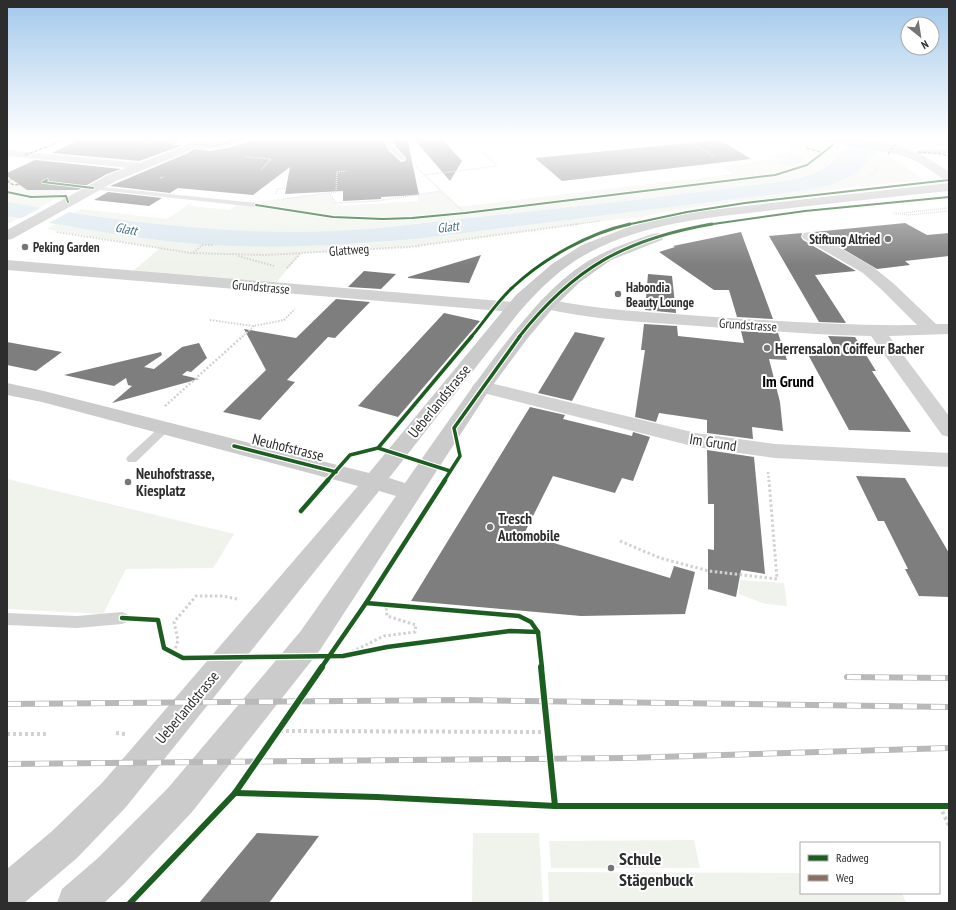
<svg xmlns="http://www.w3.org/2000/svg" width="956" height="910" viewBox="0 0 956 910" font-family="'PT Sans Narrow',sans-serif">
<rect width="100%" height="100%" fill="#fff"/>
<!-- green -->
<g fill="#f0f3ec" fill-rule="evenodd">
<path d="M791 138 847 147C824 169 816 175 785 181L625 201 339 232 282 233 186 228 73 213 81 209 167 219 191 203H193L190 206 230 210 239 203H246L329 193 338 206 418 201V195L441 191 458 207 732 174 722 166C743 163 769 162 787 150ZM789 156 803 157 805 160C798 165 785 166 778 162L784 161Z"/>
<path d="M853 138H949V142L937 149 912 150 851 140Z"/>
<path d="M877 153 888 154 924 180 844 188 810 194 717 204 670 211 637 218 618 219 409 247 301 253 276 283 133 271 160 248 47 229 56 224 166 241 200 244 249 246H295L374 243 416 239 743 198 846 180 855 175Z"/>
<path d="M7 178 79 183 45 205 9 223H7Z"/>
<path d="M7 479 234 534 213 568 126 569 103 614 7 609Z"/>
<path d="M740 580 784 583 787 606 765 604 739 594Z"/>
<path d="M473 833H539L543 903H472Z"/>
<path d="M694 840 700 868H551L549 841Z"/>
<path d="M548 872 801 873V893H902L906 903H549Z"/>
</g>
<!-- water -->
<g fill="#dae7ef">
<path d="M858 138H890L855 175 831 185 807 190 416 239C333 246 249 251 166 241 113 235 60 224 7 216V202C130 223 253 240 378 228L625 201 785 181C800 178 817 174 829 164 839 156 847 146 858 138Z"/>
<path d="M790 156H800L805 159C798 166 786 167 778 162L784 161 786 157Z"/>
</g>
<!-- pier -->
<path fill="#fff" d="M44 206 71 211 47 224 18 220Z"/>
<!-- building -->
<g fill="#7e7e7e">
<path d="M83 138H184L172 145H182L178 147 139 161 52 153Z"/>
<path d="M294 138H384L388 150 401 162 406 161V158L395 146 393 138H407L419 195 381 197V199L343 201V191L285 194 290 167 253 195 178 188 170 193 110 186 188 153 194 149 209 151 227 148 250 141Z"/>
<path d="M413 138H441L462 161 450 181Z"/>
<path d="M720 140 751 159 562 181 535 158Z"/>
<path d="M35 160 121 169 107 174 78 190H27L7 176V173Z"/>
<path d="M108 192 162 198 149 206 94 200Z"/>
<path d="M905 223 927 235 949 233V256L905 261 910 265 877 269 814 232Z"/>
<path d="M741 232 773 319 737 317 729 290H714L659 252 675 247 673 246Z"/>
<path d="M802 233 801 237 803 240 856 271 815 275 846 323 819 322 769 236Z"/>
<path d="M481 255 469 283 408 278V277Z"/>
<path d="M364 271 396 274 381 289 348 287Z"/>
<path d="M648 274 672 276 676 313 645 310Z"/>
<path d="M336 299 370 302 335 338 328 337 287 380 295 382 260 420 223 412 266 370 244 329 296 338Z"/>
<path d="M444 313 480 321 398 417 358 406Z"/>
<path d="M644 324 677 326 678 336 744 343 741 331 778 333 787 360 769 359 780 402 783 431 752 427 753 439 707 433V420L659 413 656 422 635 417 645 350H641Z"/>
<path d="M575 332 605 338 572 401 538 393Z"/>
<path d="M828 336 855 337 876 371H872L911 432 849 430 805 349 837 352Z"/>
<path d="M7 342 62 352 36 371 7 365Z"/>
<path d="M199 343 207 358 191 372 187 371 182 375 199 379 112 403 132 386 128 385 126 378 114 386 64 375 161 352 162 355 144 367 154 369 182 347Z"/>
<path d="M530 407 565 415 563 419 632 436 633 432 650 437 633 481 622 478 615 493 553 476 524 534 670 578 674 566 695 572 685 614 581 616 411 601Z"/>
<path d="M707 450 754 457 765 574 741 570 736 597 708 589V549L714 550V504H708Z"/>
<path d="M856 476 905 478 949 553V597L919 596 905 569H908L884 521H878Z"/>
<path d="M257 833 319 836 269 903H199Z"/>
</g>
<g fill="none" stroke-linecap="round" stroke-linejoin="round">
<!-- path-far4 -->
<g stroke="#d2d2d2" stroke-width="1.5" stroke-dasharray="1 1" stroke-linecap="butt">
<path d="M689 138V142L714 156"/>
<path d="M141 145 154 138"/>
<path d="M246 157 271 159 261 170"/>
<path d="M416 167 465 213"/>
<path d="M424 175 497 166 482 151"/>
<path d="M870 176 875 172 878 164"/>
<path d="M336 192 337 172 347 171"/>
<path d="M329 193 343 191"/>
<path d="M276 194 277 189 285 188"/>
<path d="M283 199 329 193 336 203 377 201 441 191"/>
<path d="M894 213 908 215 949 211"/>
<path d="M902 213 949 208"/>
<path d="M571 225 600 221"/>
</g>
<!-- path-far3 -->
<g stroke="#d2d2d2" stroke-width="2" stroke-dasharray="1.5 1.5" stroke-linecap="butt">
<path d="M57 232 191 253 265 255 409 247 578 224"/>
<path d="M193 253 202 245H213"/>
<path d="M238 256 274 266"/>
<path d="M287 268 300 254"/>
<path d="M210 320 254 326 284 320 295 309"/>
<path d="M242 337 254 326"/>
</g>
<!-- path-far2 -->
<g stroke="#d2d2d2" stroke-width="2.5" stroke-dasharray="2 2" stroke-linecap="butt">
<path d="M165 406 243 336"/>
<path d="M768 472 769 481"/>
</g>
<!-- path-far1 -->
<g stroke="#d2d2d2" stroke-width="3" stroke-dasharray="2.5 2.5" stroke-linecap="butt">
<path d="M620 541 660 558 709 571 777 579 769 480"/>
<path d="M174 653 178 640 174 622 196 596H223L237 599"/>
<path d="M343 656 384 636 415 632 416 625 387 616 386 605"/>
</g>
<!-- path -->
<g stroke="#d2d2d2" stroke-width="4" stroke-dasharray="3 3" stroke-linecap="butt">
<path d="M274 731 548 732"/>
<path d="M116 733 125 734"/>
<path d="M7 734H49"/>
<path d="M940 806 949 826"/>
</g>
<!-- lane -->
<g fill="#d2d2d2" fill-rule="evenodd">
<path d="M385 138H391L394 147 405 158V160H401L389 149Z"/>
<path d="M949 149V153L922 154 911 157 908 155 922 150Z"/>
<path d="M93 186 256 203 260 205 256 207 91 189 90 188Z"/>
<path d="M165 424 169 426 171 428 169 430 136 462H128L126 459 128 456 161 426Z"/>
<path d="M122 612 127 614 130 618 127 622 122 624 77 628 7 625V613L77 616Z"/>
</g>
<!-- street -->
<g fill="#d2d2d2" fill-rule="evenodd">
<path d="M231 138H250L249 140C236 144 199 156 189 144L194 141 213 143Z"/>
<path d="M815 138C848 138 885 140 917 153 928 158 939 165 949 172V181L945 180 918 162 897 154 820 141Z"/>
<path d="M7 150 140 163 144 164 146 166 144 168 140 169 7 156Z"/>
<path d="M809 232 814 233 873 267 893 283 936 324H949V334L889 336 949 416V437L942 435 871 336C813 335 755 330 698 326 645 322 592 320 541 308L539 304 541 300 547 299C598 310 649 312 701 316 773 321 845 326 917 325L881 289 863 273 804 239 802 236 804 233Z"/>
<path d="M7 260 514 302 520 303 522 307 520 311 514 312 7 270Z"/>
<path d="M482 381 696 433 775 444 949 453V467L775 458 696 447 475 391 472 387 475 383Z"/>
</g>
<!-- secondary -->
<g fill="#cbcbcb" fill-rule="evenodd">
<path d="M196 138H209L187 152 116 181 12 239 7 240V230L108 175 179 148Z"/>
<path d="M949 183V191C891 197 832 203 774 210 713 217 648 222 592 251 564 265 541 287 520 311L389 478 405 483C435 440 465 396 497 354 526 317 558 275 601 254 617 246 635 240 652 234L657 233 662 234 664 237 662 240 611 260 580 282 553 308 527 339 490 389 320 650 192 812 124 884 104 903H57L62 889 98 858 168 788 300 632 396 496 379 491 126 807 77 858 24 903H7V869L51 832 102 783 358 486 42 402 7 395V383L44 391 369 473 516 295 552 264 582 245 626 228 654 220 701 211Z"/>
</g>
<defs>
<g id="rail">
<path d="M847 677 949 678"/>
<path d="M7 704 462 700 949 707"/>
<path d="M7 764 626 758 949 748"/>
</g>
</defs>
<!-- rail casing -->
<use href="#rail" stroke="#b9b9b9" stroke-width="6"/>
<!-- rail -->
<use href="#rail" stroke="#fff" stroke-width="4.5" stroke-dasharray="14" stroke-linecap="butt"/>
<!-- path-bridge -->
<path stroke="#d2d2d2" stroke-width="1.5" stroke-dasharray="1 1" stroke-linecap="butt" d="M160 178 164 177"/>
<!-- quiet -->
<g stroke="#8d6e63" stroke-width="1.5" stroke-dasharray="3.5 1.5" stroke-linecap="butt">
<path d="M845 140 847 138"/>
<path d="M194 144 213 146 245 138"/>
<path d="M807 148 824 153"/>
<path d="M918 152 943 154 949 157"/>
<path d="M888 154 901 138"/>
<path d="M25 155 70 138"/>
<path d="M13 177 8 182 14 185 43 182"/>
</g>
<defs>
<g id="cycleway-far4">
<path d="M47 180 43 182 93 188"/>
<path d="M7 192 31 197 66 196 68 202"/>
<path d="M256 205 333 217 383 219 412 218 465 213 775 175 807 165 833 145"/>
<path d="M626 225 687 212 745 203 949 180"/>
<path d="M706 225 805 211 949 197"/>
</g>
<g id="cycleway-far3">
<path d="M471 337C485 321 497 301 513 287 544 258 589 233 630 224"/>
<path d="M519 337C574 267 626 239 712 224"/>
</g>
<g id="cycleway-far2">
<path d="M234 446 336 472"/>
<path d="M378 448 450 471"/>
<path d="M327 481 350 455 378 448 472 336"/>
<path d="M444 481 460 456 454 428 520 336"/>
</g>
<g id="cycleway-far1">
<path d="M301 511 328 480"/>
<path d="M366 603 519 616 531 622 538 632"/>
<path d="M122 618 158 620 164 648 183 658 343 656 387 647 510 631 538 632 542 668"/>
<path d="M321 668 366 603 445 480"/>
</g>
<g id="cycleway">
<path d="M541 667 555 806"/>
<path d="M235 793 377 797 555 806H949"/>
<path d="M130 903 235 793 322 667"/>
</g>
</defs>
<!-- cycleway-far4 casing -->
<use href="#cycleway-far4" stroke="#fff" stroke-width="3.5"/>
<!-- cycleway-far3 casing -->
<use href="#cycleway-far3" stroke="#fff" stroke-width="5"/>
<!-- cycleway-far2 casing -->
<use href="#cycleway-far2" stroke="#fff" stroke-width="6"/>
<!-- cycleway-far1 casing -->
<use href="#cycleway-far1" stroke="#fff" stroke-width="7"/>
<!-- cycleway casing -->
<use href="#cycleway" stroke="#fff" stroke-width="8"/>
<!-- cycleway-far4 -->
<use href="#cycleway-far4" stroke="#1b5e20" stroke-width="2"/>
<!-- cycleway-far3 -->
<use href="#cycleway-far3" stroke="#1b5e20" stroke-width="3"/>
<!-- cycleway-far2 -->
<use href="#cycleway-far2" stroke="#1b5e20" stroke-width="3.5"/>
<!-- cycleway-far1 -->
<use href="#cycleway-far1" stroke="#1b5e20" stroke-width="4.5"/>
<!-- cycleway -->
<use href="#cycleway" stroke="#1b5e20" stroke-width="6"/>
</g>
<!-- sky -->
<linearGradient id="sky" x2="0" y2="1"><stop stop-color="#a2c8eb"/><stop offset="0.52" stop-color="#fff"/><stop offset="1" stop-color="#fff" stop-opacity="0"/></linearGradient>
<rect width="956" height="266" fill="url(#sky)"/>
<!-- markers -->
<g fill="#767676" stroke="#fff" stroke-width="1.5">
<circle cx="888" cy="239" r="4"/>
<circle cx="25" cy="247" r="4"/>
<circle cx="618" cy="294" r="4"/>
<circle cx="767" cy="348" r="4"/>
<circle cx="128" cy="482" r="4"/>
<circle cx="490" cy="527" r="4"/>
<circle cx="611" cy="868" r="4"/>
</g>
<g text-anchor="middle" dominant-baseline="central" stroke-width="4" stroke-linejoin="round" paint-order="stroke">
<!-- far-water labels -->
<g font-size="13" font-style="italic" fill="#436f87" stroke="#fff">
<text transform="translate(448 227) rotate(-7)">Glatt</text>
<text transform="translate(126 229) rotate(10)">Glatt</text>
</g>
<!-- far-poi labels -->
<g font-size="13" font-weight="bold" fill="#2d2d2d" stroke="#fff" text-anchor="start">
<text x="880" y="239" text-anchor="end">Stiftung Altried</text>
<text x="33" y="247">Peking Garden</text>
<text x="626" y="287">Habondia<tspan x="626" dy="15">Beauty Lounge</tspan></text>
</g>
<!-- far-street labels -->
<g font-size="13" fill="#2d2d2d" stroke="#fff">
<text transform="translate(349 250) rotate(-4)">Glattweg</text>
<text transform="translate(261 287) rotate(5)">Grundstrasse</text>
<text transform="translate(748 325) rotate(4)">Grundstrasse</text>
</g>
<!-- poi labels -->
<g font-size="15" font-weight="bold" fill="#2d2d2d" stroke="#fff" text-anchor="start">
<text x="775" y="348">Herrensalon Coiffeur Bacher</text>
<text x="136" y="473">Neuhofstrasse,<tspan x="136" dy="17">Kiesplatz</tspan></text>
<text x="498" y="518">Tresch<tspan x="498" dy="17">Automobile</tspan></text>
</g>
<!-- street labels -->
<g font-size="15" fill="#2d2d2d" stroke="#fff">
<text transform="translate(439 401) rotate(-51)">Ueberlandstrasse</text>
<text transform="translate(713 442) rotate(9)">Im Grund</text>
<text transform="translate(288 447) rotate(14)">Neuhofstrasse</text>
<text transform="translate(187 707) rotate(-50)">Ueberlandstrasse</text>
</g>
<!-- neighbourhood labels -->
<g font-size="16" font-weight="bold" fill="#000" stroke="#fff">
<text x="788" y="381">Im Grund</text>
</g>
<!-- near-poi labels -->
<g font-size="18" font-weight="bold" fill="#2d2d2d" stroke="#fff" text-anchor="start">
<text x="619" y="858">Schule<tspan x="619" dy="21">Stägenbuck</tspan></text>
</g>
</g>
<!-- border -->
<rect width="956" height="910" fill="none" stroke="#2d2d2d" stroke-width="16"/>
<!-- legend -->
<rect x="800" y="842" width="140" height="52" fill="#ffffff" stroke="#ababab"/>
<rect x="808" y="855" width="20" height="6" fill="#1b5e20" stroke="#ababab"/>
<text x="836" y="862" font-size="12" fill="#2d2d2d">Radweg</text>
<rect x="808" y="875" width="20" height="6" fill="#8d6e63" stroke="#ababab"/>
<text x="836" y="882" font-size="12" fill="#2d2d2d">Weg</text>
<!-- north arrow -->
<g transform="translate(920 36) rotate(150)"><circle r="19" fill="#ffffff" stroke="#ababab"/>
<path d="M0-3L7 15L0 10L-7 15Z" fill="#767676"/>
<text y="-6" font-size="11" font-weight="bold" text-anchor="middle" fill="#2d2d2d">N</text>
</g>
</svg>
